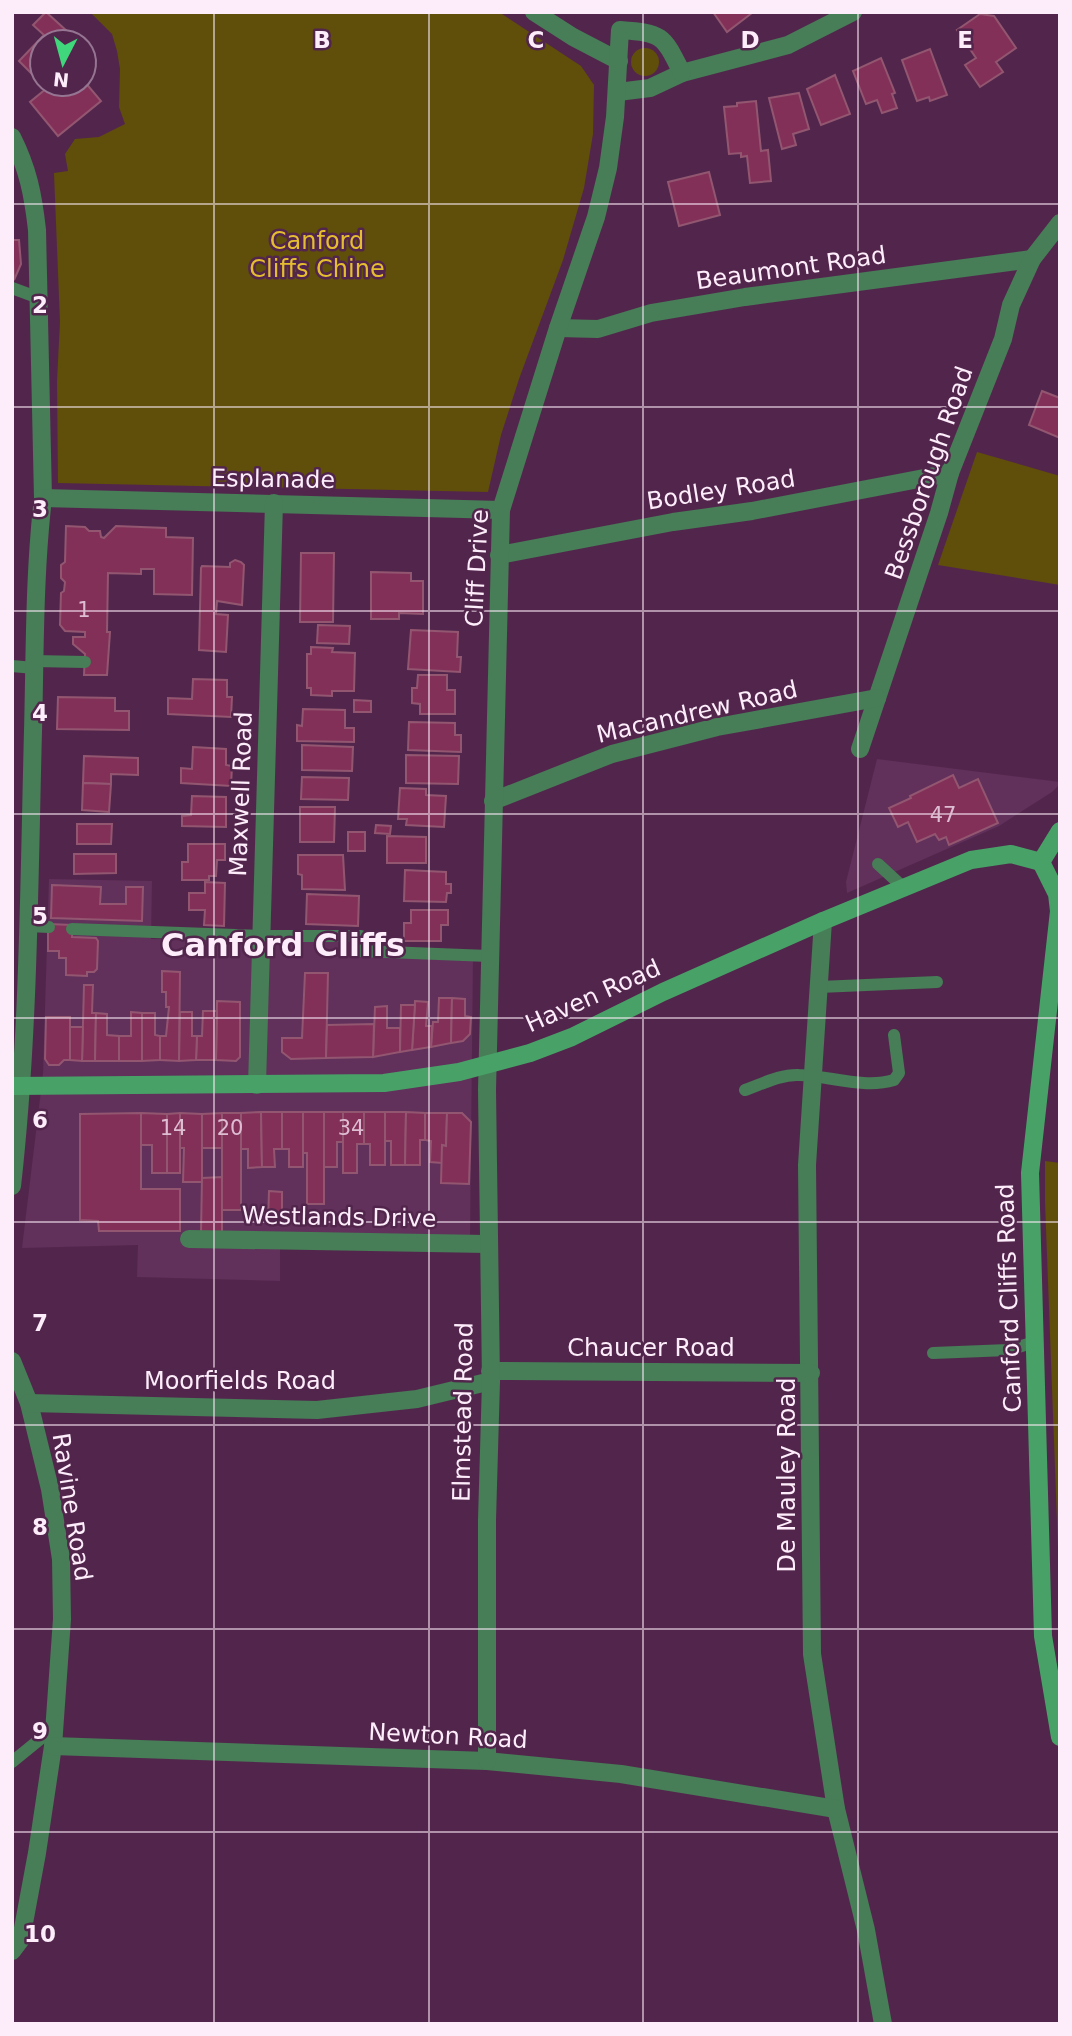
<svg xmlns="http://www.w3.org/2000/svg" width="1072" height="2036" viewBox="0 0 1072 2036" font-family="'DejaVu Sans',sans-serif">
<rect width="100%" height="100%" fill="#52264c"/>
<!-- built -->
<g fill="#61305b">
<path d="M877 759 1060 782V784L1052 792 999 826 847 893 846 882Z"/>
<path d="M49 879 152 881 151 939 353 942 356 955 473 958 470 1236 280 1233V1281L137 1277 138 1245 22 1248 43 1074Z"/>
</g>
<!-- green -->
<g fill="#604e0b">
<path d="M90 12H499L581 66 594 85 593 134 584 188 563 260 519 379 501 435 488 492 58 483 57 381 60 322 54 173 68 171 65 154 75 139 99 137 125 124 119 107 120 69 117 51 112 34Z"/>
<circle cx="645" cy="62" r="14"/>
<path d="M977 452 1060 476V585L938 565Z"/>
<path d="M1045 1161 1060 1163V1601L1045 1202Z"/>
</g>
<!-- building -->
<g fill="#833059" stroke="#925670" stroke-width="2">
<path d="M46 12 79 42H42V64L32 74 19 61 44 35 33 25Z"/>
<path d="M713 12H751L752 13 727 32Z"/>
<path d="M980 14 994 16 1016 48 996 62 1003 72 980 87 965 65 976 58 957 30Z"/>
<path d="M930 49 947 95 930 101 929 97 917 101 902 60Z"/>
<path d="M881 58 895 93 892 94 897 108 882 113 877 100 866 104 853 71Z"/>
<path d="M835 75 850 114 821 125 807 89Z"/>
<path d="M84 81 101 101 58 136 30 102 52 84H68L72 89 77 84H84Z"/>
<path d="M799 93 809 129 793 134 796 145 782 149 769 98Z"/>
<path d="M756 101 761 151 768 150 771 181 750 183 747 156 741 157V153L729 154 724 107 737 106V103Z"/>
<path d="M709 172 720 215 679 226 668 182Z"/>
<path d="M12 240H19L21 264 14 280Z"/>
<path d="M1042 391 1060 398V438L1029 425Z"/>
<path d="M66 526 85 527 89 531H100L101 537 104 538 116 526 166 528V537L193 538 192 595 154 594V569H141V574L108 573 107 632H110L107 675H84L85 654 73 644V637H85V632L65 631 60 625 61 593 64 591 65 582 61 578V565L65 562Z"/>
<path d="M301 553H334L333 622H300Z"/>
<path d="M235 560 241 562 244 565 242 605 217 601 216 614 228 615 226 652 199 650 201 568 202 566 230 567V563Z"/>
<path d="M371 572 411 573V581H423V614L399 613V619H371Z"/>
<path d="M318 625 350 626 349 644 317 643Z"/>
<path d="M411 630 458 632 457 657H461L460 672 408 669Z"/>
<path d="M311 647 333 648 332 652 355 653 354 691H332V696L311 695V688H307V654H311Z"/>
<path d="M418 675H447V690H455V714H420V704L412 703V688H417Z"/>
<path d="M193 679 227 680V697H232L231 717 168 714V698L192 699Z"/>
<path d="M58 697 115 698V711H129V730L57 729Z"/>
<path d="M354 700 371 701V712H354Z"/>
<path d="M303 709 345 710V728H354V742L297 741V725L302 726Z"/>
<path d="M409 722 455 723V735H461V752L408 750Z"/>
<path d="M302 745 353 747 352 771 302 770Z"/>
<path d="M193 747 226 749V765L232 766 231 786 181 783V768L192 769Z"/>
<path d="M406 755 459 756 458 784 406 783Z"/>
<path d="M84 756 138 758V775L111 774V784L83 783Z"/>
<path d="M953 775 959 788 978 779 998 823 949 845 946 837 939 840 935 834 917 842 908 822 898 827 889 808 911 798 910 796Z"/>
<path d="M302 777 349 778 348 800 301 799Z"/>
<path d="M83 783 111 784 109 812 82 810Z"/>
<path d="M400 788 426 789V795L446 796 444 827 406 825 407 819H398Z"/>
<path d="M192 796 226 797V827L182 826V816L191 815Z"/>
<path d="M300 807H335L334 842H300Z"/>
<path d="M77 824H112L111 844H77Z"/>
<path d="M376 825 391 826 390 834 375 833Z"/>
<rect x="348" y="832" width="17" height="19"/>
<path d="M387 836 426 837V863H387Z"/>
<path d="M188 844H225V860H217L216 876H209V880H182V862H188Z"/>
<path d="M74 854H116V873L74 874Z"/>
<path d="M298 855H343L345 890 302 889V875L298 874Z"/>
<path d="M405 870 446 872V884H451V893H447L446 902 404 901Z"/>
<path d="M205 882 225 883 224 926 204 925 205 910H189V893H205Z"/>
<path d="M52 885 101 887 100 904H126V887H143L142 921 51 918Z"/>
<path d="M307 894 359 896 358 926 306 924Z"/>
<path d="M411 910H448V925H441V941H404V923H411Z"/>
<path d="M48 924 73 925 72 937 96 938 98 941 97 969 94 972H87V976L66 975V958H59V951H48Z"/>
<path d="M162 971 180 972 179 1061 160 1060V1036H166L169 1007H166V992H162Z"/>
<path d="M305 973H328L326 1058 291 1059 282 1052V1038H302Z"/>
<path d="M84 985H93L92 1013H96L95 1061H82Z"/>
<path d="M439 998H452L451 1043 431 1047 433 1022H438Z"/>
<path d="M452 998 465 999V1016L471 1017 470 1034 463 1041 451 1043Z"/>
<path d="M217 1001 240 1002V1057L236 1061 216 1060Z"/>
<path d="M415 1001 428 1002 426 1026H432L431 1047 412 1050Z"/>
<path d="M401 1005H415L412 1050 400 1052Z"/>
<path d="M387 1006V1028H400V1052L373 1057 375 1007Z"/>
<path d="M203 1011H217L216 1060H196L197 1036H202Z"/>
<path d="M131 1012 142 1013V1061H119V1036H131Z"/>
<path d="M180 1012H192V1036H197L196 1060 179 1061Z"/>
<path d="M96 1013 107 1014V1035L119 1036V1061H95Z"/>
<path d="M142 1013H155V1035L160 1036V1060L142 1061Z"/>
<path d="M46 1017H70V1060H64L59 1065H49L45 1059Z"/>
<path d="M374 1024 373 1057 326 1058 327 1025Z"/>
<path d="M70 1027H83L82 1061 70 1060Z"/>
<path d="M261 1112 262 1167 248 1168V1149H241V1113Z"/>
<path d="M261 1112H282V1149H274L275 1167H262Z"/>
<path d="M282 1112H303V1167H289V1149H282Z"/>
<path d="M303 1112H324V1204H307V1153H303Z"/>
<path d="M324 1112H343V1142H337V1167H324Z"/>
<path d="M343 1112H364V1144H357V1173H343Z"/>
<path d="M364 1112H385V1165H370V1144H364Z"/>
<path d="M385 1112H406L405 1165H391V1141H385Z"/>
<path d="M406 1112 425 1113V1140H420V1165H405Z"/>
<path d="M141 1113 167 1114V1173H152V1145H141Z"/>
<path d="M141 1113V1189H180V1231H99L98 1221 80 1220V1114Z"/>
<path d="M180 1113 202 1114V1182H183L184 1148H180Z"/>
<path d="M180 1113V1173H167V1114Z"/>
<path d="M222 1113V1148H202V1114Z"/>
<rect x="222" y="1113" width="19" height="97"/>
<path d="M425 1113H447L446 1146 442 1145V1163L430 1162 431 1141 425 1140Z"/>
<path d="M447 1113H462L471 1122 469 1184 441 1183 442 1145 446 1146Z"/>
<path d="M222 1177V1232H201L202 1178Z"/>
<path d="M269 1191 282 1192V1223L268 1222Z"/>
</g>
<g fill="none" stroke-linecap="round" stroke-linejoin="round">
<!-- lane -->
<g stroke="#477d57" stroke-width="12">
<path d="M12 288 39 298"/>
<path d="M34 661 85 662"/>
<path d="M12 666 34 668"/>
<path d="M878 864 904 888"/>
<path d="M28 926 49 927"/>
<path d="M72 929 261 936H361V951L489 956"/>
<path d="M819 987 937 982"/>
<path d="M745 1090C762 1084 781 1074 799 1075 830 1076 864 1089 894 1080L899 1073 894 1035"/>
<path d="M933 1353 1008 1350 1035 1342"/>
<path d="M12 1762 55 1727"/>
</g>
<!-- street -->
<g stroke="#477d57" stroke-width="18">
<path d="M534 12 573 37 619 61"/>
<path d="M618 92 650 88 682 73 788 45 853 12"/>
<path d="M12 137C28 169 33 194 37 230L43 498C34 575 35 654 33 731 29 883 29 1035 12 1186"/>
<path d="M558 328 598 329 651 313 745 297 1032 259"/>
<path d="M43 498 501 510"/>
<path d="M499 555 673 522 752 511 950 473"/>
<path d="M860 749 939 513 950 473 1003 339 1011 305 1032 259 1060 223"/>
<path d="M493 801 612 754 717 727 877 698"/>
<path d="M823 921 807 1165 812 1654 836 1809 866 1930 883 2024"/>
<path d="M257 1085 274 503"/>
<path d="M189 1239 487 1244"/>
<path d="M12 1361 29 1403 50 1489 61 1559 62 1619 53 1746 37 1853 21 1939 12 1951"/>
<path d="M490 1371 811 1373"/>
<path d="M29 1403 317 1410 417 1399 491 1381"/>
<path d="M53 1746 487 1761 621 1774 836 1809"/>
<path d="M487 1761V1520L491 1381 487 1090 501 510 558 328 596 217 608 168 615 117 620 30C663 33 663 35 682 73"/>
</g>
<!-- secondary -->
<g stroke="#48a267" stroke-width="18">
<path d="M1041 862 1057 894 1059 911 1030 1173 1043 1636 1060 1737"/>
<path d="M1041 862 1060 831"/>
<path d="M12 1086 384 1083 459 1072 530 1053 572 1037 663 992 823 921 971 860 1011 854 1041 862"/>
</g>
</g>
<!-- grid -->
<path fill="none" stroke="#fdecfa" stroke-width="2" stroke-opacity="0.55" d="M214 12V2024M429 12V2024M643 12V2024M858 12V2024M12 204H1060M12 407H1060M12 611H1060M12 814H1060M12 1018H1060M12 1222H1060M12 1425H1060M12 1629H1060M12 1832H1060"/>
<g text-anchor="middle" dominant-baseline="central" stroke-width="5" stroke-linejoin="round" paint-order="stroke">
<!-- number labels -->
<g font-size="21" fill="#debdd2">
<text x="84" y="610">1</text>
<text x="943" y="815">47</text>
<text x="173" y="1128">14</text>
<text x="230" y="1128">20</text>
<text x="351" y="1128">34</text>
</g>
<!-- park labels -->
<g font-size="24" fill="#e5be30" stroke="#52264c">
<text x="317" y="241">Canford<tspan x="317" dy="28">Cliffs Chine</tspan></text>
</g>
<!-- street labels -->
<g font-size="24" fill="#fdecfa" stroke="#52264c">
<text transform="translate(791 268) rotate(-8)">Beaumont Road</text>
<text transform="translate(929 473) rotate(-71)">Bessborough Road</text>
<text transform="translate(273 479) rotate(1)">Esplanade</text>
<text transform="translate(721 490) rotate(-9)">Bodley Road</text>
<text transform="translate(477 568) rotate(-87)">Cliff Drive</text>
<text transform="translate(697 712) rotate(-13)">Macandrew Road</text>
<text transform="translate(241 794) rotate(-88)">Maxwell Road</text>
<text transform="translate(593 996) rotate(-24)">Haven Road</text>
<text transform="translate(339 1217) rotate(1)">Westlands Drive</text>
<text transform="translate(1009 1298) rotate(-92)">Canford Cliffs Road</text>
<text x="651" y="1348">Chaucer Road</text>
<text x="240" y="1381">Moorfields Road</text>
<text transform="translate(463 1412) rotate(-89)">Elmstead Road</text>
<text transform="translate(787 1475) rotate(-90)">De Mauley Road</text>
<text transform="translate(72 1507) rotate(81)">Ravine Road</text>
<text transform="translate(448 1736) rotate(3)">Newton Road</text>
</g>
<!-- district labels -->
<g font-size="32" font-weight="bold" fill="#fdecfa" stroke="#52264c">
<text x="283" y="945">Canford Cliffs</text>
</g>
</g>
<g font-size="23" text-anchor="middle" font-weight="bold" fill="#fdecfa" stroke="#52264c" stroke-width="5" stroke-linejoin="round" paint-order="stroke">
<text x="322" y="48">B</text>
<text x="536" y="48">C</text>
<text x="750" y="48">D</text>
<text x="965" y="48">E</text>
<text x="40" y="313">2</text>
<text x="40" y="517">3</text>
<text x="40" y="721">4</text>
<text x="40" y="924">5</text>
<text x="40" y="1128">6</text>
<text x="40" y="1331">7</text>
<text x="40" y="1535">8</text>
<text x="40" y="1739">9</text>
<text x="40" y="1942">10</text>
</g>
<!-- border -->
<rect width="1072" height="2036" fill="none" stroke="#fdecfa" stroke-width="28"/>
<!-- north arrow -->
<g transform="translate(63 63) rotate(186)"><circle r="33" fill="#52264c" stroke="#967592" stroke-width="2"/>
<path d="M0-5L12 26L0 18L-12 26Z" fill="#40d77c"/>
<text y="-10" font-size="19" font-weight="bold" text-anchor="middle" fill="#fdecfa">N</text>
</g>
</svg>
